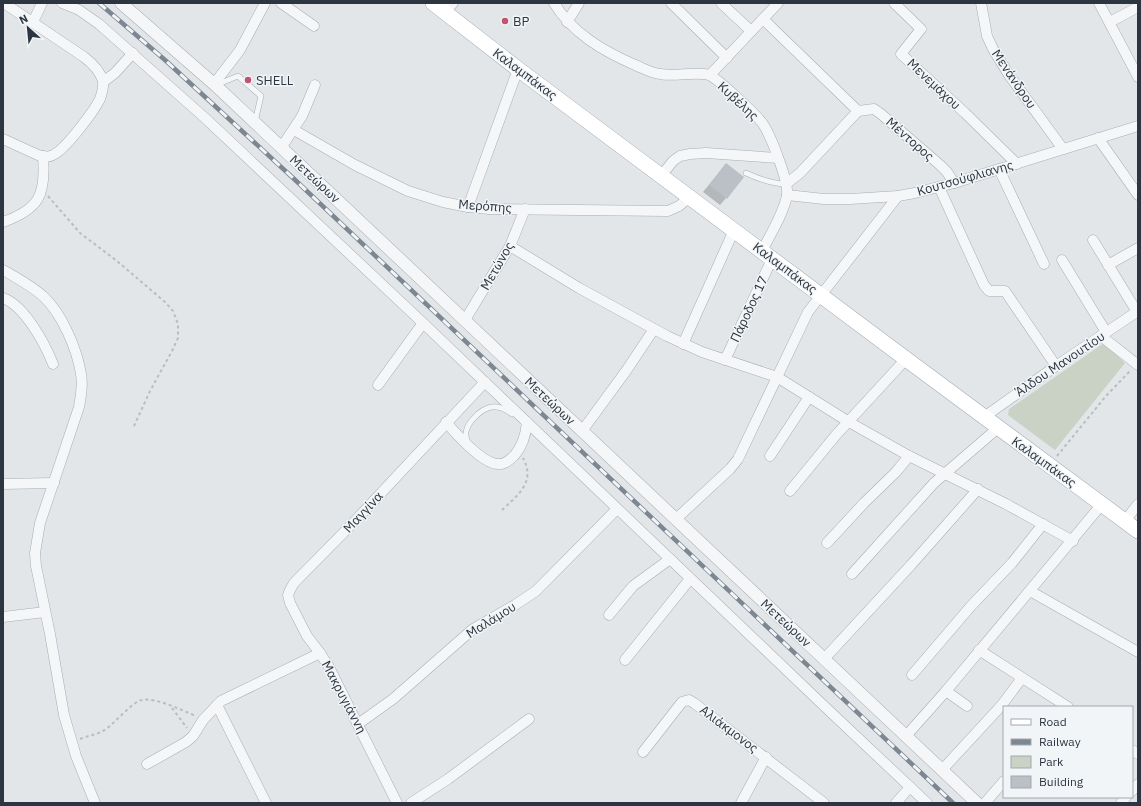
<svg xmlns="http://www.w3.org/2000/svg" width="1141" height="806" viewBox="0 0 1141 806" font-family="'IBM Plex Sans',sans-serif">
<rect width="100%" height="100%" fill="#e2e6e9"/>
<!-- green -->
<path fill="#c9d2c4" d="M1104 343 1125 363 1055 450 1008 415 1009 409Z"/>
<!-- shadow -->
<path fill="#0003" d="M726 164 743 178 720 205 703 192Z"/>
<!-- building -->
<path fill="#bac0c6" d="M726 163 744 177 727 199 709 185Z"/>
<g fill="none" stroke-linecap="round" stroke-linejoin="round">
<defs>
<g id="service">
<path d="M216 85 238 76 261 96 255 122"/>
<path d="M746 173C759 179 772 184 786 184"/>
<path d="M468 444C467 440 465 435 466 432 467 427 471 421 474 418 486 405 497 403 512 414"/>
</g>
<g id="minor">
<path d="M62 3 79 10 99 24 205 118 423 323 822 704 927 803"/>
<path d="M281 3 314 26"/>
<path d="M554 3C572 33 603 51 635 65 643 68 651 73 660 74 675 77 695 71 709 75 717 78 757 115 763 124 771 136 789 182 787 195 784 213 770 235 762 251"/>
<path d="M671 3 727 58"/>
<path d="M721 3 751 31"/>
<path d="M894 3 921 29 901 54 965 113 1017 164"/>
<path d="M981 3 987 36 993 49 1009 75 1063 149"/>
<path d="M1099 3 1138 77"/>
<path d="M445 12 453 3"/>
<path d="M763 19 858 111"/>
<path d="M33 22 42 3"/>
<path d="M567 22 579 3"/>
<path d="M1110 22 1138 7"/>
<path d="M710 75 778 3"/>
<path d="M103 82 115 73 133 53"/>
<path d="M214 84 240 50 265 3"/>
<path d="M858 111 874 109 881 114 940 165 947 172 954 183"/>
<path d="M294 130 355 165 408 191 443 202 468 207 489 209 668 211 679 206 690 197"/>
<path d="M1098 138 1138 195"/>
<path d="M3 139 38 155C43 156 48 158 53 155 65 150 94 111 100 99 102 93 104 87 103 81 100 71 92 63 84 57L4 3"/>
<path d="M281 148 302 116 315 85"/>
<path d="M999 169 1044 264"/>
<path d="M661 176 673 161 680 156 690 154 706 153 778 158"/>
<path d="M786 184 800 173 858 111"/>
<path d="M939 187 984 285 989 291H1005L1056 366"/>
<path d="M787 195 824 199H850L898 196 915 193 954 183 1138 126"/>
<path d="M468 207 518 69"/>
<path d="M3 222C40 209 46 194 43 156"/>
<path d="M1093 240 1137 312"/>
<path d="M510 246 579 288 667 336 702 352 777 377 849 422 909 456 1006 504 1073 541"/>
<path d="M1062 260 1106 332"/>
<path d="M1108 265 1138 248"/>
<path d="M3 270C17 278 32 286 44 297 62 314 77 349 81 374 83 385 81 396 79 407L40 523 35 553 36 566 50 634 64 715 76 756 95 803"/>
<path d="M3 298C25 306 45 344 53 364"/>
<path d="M465 320 510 246 525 209"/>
<path d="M1101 336 1138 365"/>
<path d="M683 344 734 230"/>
<path d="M725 360 772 259"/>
<path d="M378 385 423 323"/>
<path d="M984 417 1056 366 1138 311"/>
<path d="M446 422C456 434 483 464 498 464 505 465 509 460 514 456 522 447 526 434 527 422"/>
<path d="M582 431 626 371 654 329"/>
<path d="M770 456 809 397"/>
<path d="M3 484 54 483"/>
<path d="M790 491 836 435 906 359"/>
<path d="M676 519 730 469 738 459 808 312 898 196"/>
<path d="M1125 521 1138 504"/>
<path d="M827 543 864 503 896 472 909 456"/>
<path d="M852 574 934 483 998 428"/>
<path d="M1030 591 1138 652"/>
<path d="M609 615 633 586 670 559"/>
<path d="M3 617 45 612"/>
<path d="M979 650 1068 707"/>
<path d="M824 659 911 565 978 489"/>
<path d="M625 660 690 579"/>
<path d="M912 675 971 606 1012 563 1043 524"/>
<path d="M946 691 967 706"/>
<path d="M217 705 266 803"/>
<path d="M358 724 393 699 473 629 515 605 536 591 617 509"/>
<path d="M906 736 946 691 1102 504"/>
<path d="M1132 750 1138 754"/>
<path d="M643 752 682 702 689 700 694 703 824 803"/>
<path d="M147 764 186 742 193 736 203 720 221 701 320 653"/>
<path d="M942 770 1001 706 1022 678"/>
<path d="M1132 791 1138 784"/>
<path d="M397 803 329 667 320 653 307 636 290 603 288 595 290 590 294 583 354 522 485 382"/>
<path d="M411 803 448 779 529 719"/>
<path d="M741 803 766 757"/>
<path d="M896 803 910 787"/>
<path d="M985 803 1004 781"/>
<path d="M1121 803 1126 797"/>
</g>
<path id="tertiary" d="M121 3 214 84 977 803"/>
<path id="primary" d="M433 3 518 69 906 359 1138 531"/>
</defs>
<!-- service casing -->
<use href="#service" stroke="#a8adb3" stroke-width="6"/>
<!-- minor casing -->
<use href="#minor" stroke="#a8adb3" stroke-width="11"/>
<!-- tertiary casing -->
<use href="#tertiary" stroke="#a8adb3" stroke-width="13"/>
<!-- primary casing -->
<use href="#primary" stroke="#a3acb4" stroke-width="16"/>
<!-- path -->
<g stroke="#b9bcc1" stroke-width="2" stroke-dasharray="3 3" stroke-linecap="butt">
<path d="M48 196 80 233 117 261 165 302 173 311 178 324V338L172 351 150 391 134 426"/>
<path d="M1057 456 1106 396 1130 371"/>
<path d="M502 510C518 495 536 482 523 458"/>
<path d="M172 708 187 728"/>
<path d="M80 739C89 735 98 735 106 729 115 723 133 701 142 700 156 697 183 711 196 716"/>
</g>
<!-- service -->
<use href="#service" stroke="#f5f6f8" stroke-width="5"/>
<!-- minor -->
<use href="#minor" stroke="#f5f6f8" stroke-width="10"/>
<!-- tertiary -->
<use href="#tertiary" stroke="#f5f6f8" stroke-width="12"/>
<!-- primary -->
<use href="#primary" stroke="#fff" stroke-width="15"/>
<defs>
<path id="rail" d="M99 3 165 60 292 177 953 803"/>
</defs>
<!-- rail casing -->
<use href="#rail" stroke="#7d8792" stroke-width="4.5"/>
<!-- rail -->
<use href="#rail" stroke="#f2f5f7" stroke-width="3" stroke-dasharray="9" stroke-linecap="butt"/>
</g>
<!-- markers -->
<g fill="#c25471" stroke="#f2f5f7" stroke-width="1.5">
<circle cx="505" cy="21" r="4"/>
<circle cx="248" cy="80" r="4"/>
</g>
<g text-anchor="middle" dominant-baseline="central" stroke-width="3" stroke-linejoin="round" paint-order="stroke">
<!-- poi labels -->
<g font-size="13" fill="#2c3540" stroke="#f2f5f7" text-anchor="start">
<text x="513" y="21">BP</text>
<text x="256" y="80">SHELL</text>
</g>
<!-- street labels -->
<g font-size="13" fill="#2c3540" stroke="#f2f5f7">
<text transform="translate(525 74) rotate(37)">Καλαμπάκας</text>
<text transform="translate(1014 79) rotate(56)">Μενάνδρου</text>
<text transform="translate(934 84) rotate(43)">Μενεμάχου</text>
<text transform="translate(738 101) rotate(43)">Κυβέλης</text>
<text transform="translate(910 139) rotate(41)">Μέντορος</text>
<text transform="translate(965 178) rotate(-16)">Κουτσούφλιανης</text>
<text transform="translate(315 179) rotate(43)">Μετεώρων</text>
<text transform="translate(485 206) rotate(4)">Μερόπης</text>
<text transform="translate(497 266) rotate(-60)">Μετώνος</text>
<text transform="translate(785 268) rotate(37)">Καλαμπάκας</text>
<text transform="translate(749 309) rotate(-65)">Πάροδος 17</text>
<text transform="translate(1060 364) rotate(-34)">Άλδου Μανουτίου</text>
<text transform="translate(550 401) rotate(43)">Μετεώρων</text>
<text transform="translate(1044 462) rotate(36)">Καλαμπάκας</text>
<text transform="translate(363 512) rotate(-47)">Μαγγίνα</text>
<text transform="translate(491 620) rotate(-32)">Μαλάμου</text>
<text transform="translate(786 623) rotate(43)">Μετεώρων</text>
<text transform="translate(344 697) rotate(62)">Μακρυγιάννη</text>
<text transform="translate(729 729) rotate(37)">Αλιάκμονος</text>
</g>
</g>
<!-- border -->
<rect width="1141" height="806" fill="none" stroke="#2c3540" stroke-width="8"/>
<!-- legend -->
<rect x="1003" y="706" width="130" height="92" fill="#f2f5f7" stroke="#a3a8ae"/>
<rect x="1011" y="719" width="20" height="6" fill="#ffffff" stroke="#a3a8ae"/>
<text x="1039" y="726" font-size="12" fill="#2c3540">Road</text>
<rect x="1011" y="739" width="20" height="6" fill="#7d8792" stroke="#a3a8ae"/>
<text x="1039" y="746" font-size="12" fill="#2c3540">Railway</text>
<rect x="1011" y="756" width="20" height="12" fill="#c9d2c4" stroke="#a3a8ae"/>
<text x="1039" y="766" font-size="12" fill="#2c3540">Park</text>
<rect x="1011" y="776" width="20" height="12" fill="#bac0c6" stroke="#a3a8ae"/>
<text x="1039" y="786" font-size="12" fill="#2c3540">Building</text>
<!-- north arrow -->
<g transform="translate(28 28) rotate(333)" stroke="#f2f5f7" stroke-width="3" paint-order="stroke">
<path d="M0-3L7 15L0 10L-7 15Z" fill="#2c3540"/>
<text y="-6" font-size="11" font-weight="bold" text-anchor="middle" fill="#2c3540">N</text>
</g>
</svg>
